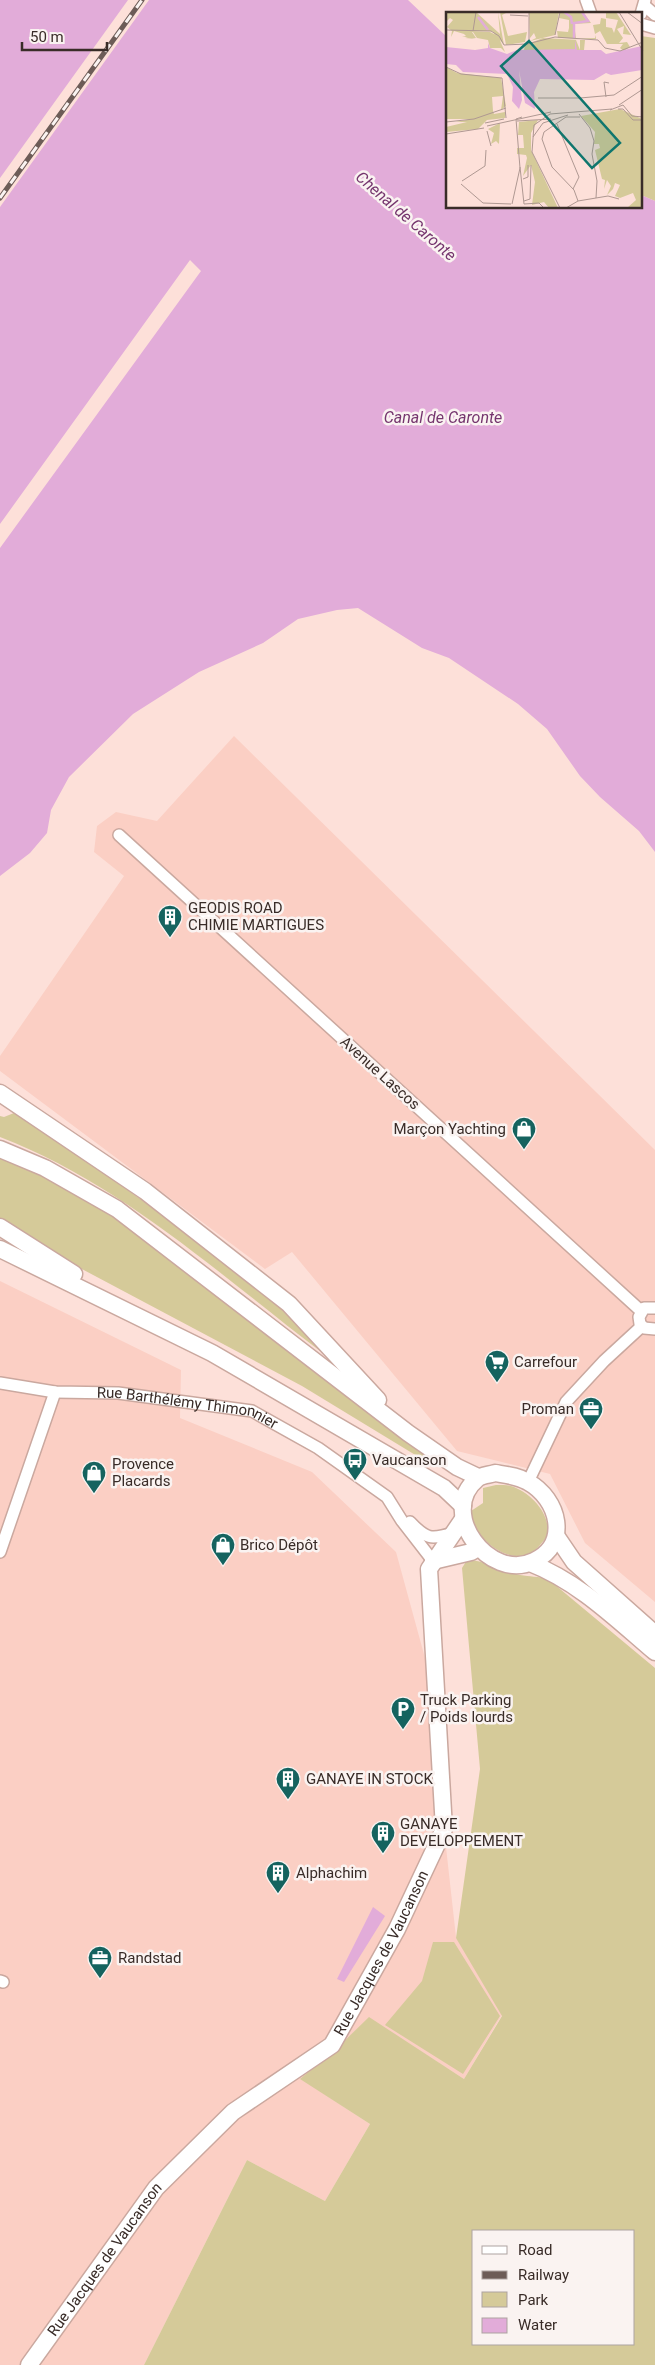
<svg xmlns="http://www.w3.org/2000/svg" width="655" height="2365" viewBox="0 0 655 2365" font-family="Roboto,sans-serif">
<rect width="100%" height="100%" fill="#fde0d9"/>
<!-- built -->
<g fill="#fbcfc4">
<path d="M234 736 655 1150V1602L585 1543 550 1474 457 1451 292 1252 265 1269 0 1071V1056L124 876 94 852 97 826 116 812 157 821Z"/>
<path d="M0 1281 181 1370 180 1418 312 1472 396 1552 425 1658 456 1937 502 2015 464 2079 369 2018 336 2049 301 2079 370 2124 325 2201 247 2160 144 2365H0Z"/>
</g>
<!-- green -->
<g fill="#d5ca99" fill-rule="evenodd">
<path d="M641 36 655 38V201L641 195Z"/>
<path d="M14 1113C85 1159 154 1207 220 1259 256 1288 292 1315 323 1350L320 1351C219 1274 120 1183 0 1137V1116L4 1117Z"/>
<path d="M0 1157 57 1181 106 1211 423 1453 427 1458 417 1456 302 1386 48 1251 0 1219Z"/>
<path d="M496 1485C501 1485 507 1485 511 1486 530 1492 552 1514 547 1536 546 1539 542 1542 540 1545 529 1559 512 1559 496 1549 482 1540 474 1528 471 1511L483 1503V1488Z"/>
<path d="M467 1560C486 1560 502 1572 520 1575 530 1577 538 1576 548 1579L655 1668V2365H144L247 2160 325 2201 370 2124 300 2079 336 2049 369 2017 464 2079 502 2016 456 1938 480 1769 462 1568ZM474 2231H634V2344H474Z"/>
<path d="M433 1942H454L500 2016 463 2074 385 2025 422 1981Z"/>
</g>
<!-- water -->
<g fill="#e2acd9">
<path d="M0 0H408L447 37 448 208H641V195L655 201V852L639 831 600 797 580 776 547 729 518 704 449 658 422 648 358 608 337 610 298 619 263 643 199 672 133 714 69 777 51 810 47 833 30 853 0 876V548L201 271 190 260 0 524Z"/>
<path d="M373 1907 385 1916 344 1982 337 1979Z"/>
</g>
<!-- pier -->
<path fill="#fde0d9" d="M128 0H149L0 207V178Z"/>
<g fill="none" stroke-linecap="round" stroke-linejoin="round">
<defs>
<g id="street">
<path d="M586 0 591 14"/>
<path d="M645 6 655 15"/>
<path d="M641 14 645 0"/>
<path d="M641 24 655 28"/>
<path d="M119 835 641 1311"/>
<path d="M655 1308H644L639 1317 640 1324 644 1328 655 1329"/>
<path id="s1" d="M0 1383 55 1392 118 1393 252 1411 318 1448 387 1497 402 1521 433 1561"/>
<path d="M528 1482 566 1402 604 1361 642 1326"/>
<path d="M410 1522C426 1539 431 1540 453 1533"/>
<path d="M0 1552 55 1392"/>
<path d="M0 1981 3 1982"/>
</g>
<g id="secondary">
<path d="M0 1093 145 1191 289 1304 378 1400"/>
<path d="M0 1149 45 1168 117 1209 408 1433 457 1467 478 1477"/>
<path d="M0 1227 74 1274"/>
<path d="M0 1249 212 1353 444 1488 463 1506"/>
<path d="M495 1473C507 1475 518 1476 528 1482 559 1499 570 1544 534 1561 489 1583 437 1512 477 1479 481 1475 490 1475 495 1473Z"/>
<path d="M557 1537 574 1562 655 1634"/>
<path d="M433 1561 471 1552 478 1548"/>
<path d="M530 1563C579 1582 616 1619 655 1652"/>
<path id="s2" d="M29 2365 156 2188 233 2112 332 2045 397 1929 444 1829 429 1569 463 1519"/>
</g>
</defs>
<!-- street casing -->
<use href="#street" stroke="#caa89f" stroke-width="14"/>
<!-- secondary casing -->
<use href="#secondary" stroke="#caa89f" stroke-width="19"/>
<!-- street -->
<use href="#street" stroke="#fff" stroke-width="11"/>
<!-- secondary -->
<use href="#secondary" stroke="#fff" stroke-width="16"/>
<defs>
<path id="rail" d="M0 198 142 0"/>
</defs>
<!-- rail casing -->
<use href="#rail" stroke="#6d5c57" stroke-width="5"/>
<!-- rail -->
<use href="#rail" stroke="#faf3f1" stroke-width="3" stroke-dasharray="9" stroke-linecap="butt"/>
</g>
<!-- icons -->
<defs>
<symbol id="building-pin" viewBox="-11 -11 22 30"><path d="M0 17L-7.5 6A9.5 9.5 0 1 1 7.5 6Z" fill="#15635f" stroke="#faf3f1"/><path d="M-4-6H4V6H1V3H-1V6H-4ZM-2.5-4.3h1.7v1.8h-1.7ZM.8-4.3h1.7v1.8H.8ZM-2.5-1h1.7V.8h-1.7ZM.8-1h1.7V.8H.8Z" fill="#fff"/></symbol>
<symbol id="shop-pin" viewBox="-11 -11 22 30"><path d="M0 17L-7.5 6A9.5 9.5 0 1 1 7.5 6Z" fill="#15635f" stroke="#faf3f1"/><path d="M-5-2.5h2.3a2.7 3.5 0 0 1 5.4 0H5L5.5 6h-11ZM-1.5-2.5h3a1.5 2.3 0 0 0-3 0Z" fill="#fff"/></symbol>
<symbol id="supermarket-pin" viewBox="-11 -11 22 30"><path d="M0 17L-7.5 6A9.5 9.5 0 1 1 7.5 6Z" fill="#15635f" stroke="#faf3f1"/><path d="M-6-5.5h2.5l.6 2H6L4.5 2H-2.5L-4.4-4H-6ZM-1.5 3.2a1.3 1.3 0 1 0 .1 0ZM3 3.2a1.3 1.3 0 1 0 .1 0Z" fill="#fff"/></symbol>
<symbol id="office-pin" viewBox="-11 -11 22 30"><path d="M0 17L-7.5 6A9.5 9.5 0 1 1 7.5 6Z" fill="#15635f" stroke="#faf3f1"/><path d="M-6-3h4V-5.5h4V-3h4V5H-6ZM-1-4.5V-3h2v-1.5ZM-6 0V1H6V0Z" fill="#fff"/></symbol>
<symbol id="bus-pin" viewBox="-11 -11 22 30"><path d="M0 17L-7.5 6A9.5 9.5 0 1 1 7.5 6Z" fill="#15635f" stroke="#faf3f1"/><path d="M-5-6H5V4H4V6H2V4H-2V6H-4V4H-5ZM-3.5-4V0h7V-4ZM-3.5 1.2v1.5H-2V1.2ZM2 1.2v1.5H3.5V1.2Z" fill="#fff"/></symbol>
<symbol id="parking-pin" viewBox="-11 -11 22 30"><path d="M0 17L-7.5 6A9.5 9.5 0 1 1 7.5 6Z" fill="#15635f" stroke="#faf3f1"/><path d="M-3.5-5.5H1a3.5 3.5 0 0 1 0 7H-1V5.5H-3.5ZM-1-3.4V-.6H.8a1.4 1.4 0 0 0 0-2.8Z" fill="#fff"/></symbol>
</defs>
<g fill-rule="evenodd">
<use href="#building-pin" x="156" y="903" width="28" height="38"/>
<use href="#shop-pin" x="510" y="1115" width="28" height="38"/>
<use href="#supermarket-pin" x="483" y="1348" width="28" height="38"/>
<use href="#office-pin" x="577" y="1395" width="28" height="38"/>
<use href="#bus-pin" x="341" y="1446" width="28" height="38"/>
<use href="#shop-pin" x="80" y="1459" width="28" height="38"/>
<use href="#shop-pin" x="209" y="1531" width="28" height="38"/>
<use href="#parking-pin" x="389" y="1695" width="28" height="38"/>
<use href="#building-pin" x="274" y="1765" width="28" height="38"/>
<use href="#building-pin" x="369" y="1819" width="28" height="38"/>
<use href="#building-pin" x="264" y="1859" width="28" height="38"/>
<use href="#office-pin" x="86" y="1944" width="28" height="38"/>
</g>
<g text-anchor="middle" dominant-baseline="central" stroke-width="5" stroke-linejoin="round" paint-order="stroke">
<!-- poi labels -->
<g font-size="15" fill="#392c28" stroke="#faf3f1" text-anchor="start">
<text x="188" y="908">GEODIS ROAD<tspan x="188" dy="17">CHIMIE MARTIGUES</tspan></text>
<text x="506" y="1129" text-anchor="end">Marçon Yachting</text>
<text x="514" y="1362">Carrefour</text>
<text x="574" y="1409" text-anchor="end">Proman</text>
<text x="372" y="1460">Vaucanson</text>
<text x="112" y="1464">Provence<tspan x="112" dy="17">Placards</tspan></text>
<text x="240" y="1545">Brico Dépôt</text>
<text x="420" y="1700">Truck Parking<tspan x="420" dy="17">/ Poids lourds</tspan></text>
<text x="306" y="1779">GANAYE IN STOCK</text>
<text x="400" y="1824">GANAYE<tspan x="400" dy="17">DEVELOPPEMENT</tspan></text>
<text x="296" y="1873">Alphachim</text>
<text x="118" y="1958">Randstad</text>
</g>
<!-- street labels -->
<g font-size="15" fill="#392c28" stroke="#faf3f1">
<text transform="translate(380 1073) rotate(42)">Avenue Lascos</text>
<text stroke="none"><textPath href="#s1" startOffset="190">Rue Barthélémy Thimonnier</textPath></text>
<text stroke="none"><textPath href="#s2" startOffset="550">Rue Jacques de Vaucanson</textPath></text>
<text stroke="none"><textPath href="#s2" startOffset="130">Rue Jacques de Vaucanson</textPath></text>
</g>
<!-- water labels -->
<g font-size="16" font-style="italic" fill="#75356e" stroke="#faf3f1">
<text transform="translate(406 216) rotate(41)">Chenal de Caronte</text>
<text x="443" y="417">Canal de Caronte</text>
</g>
</g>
<!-- overview -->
<g transform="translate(446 12)">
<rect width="196" height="196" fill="#fde0d9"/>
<path d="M0 0H30L54 22 52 0 58 33 46 19 26 20 30 26H26L30 27 19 26 22 25H16L20 24 18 22 8 19 5 25 6 19 1 15 7 8 4 6 0 10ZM54 0H62L56 3 62 24 81 20 79 30 60 33ZM83 0H113L109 23 84 29 90 26 88 21 84 26ZM114 0H137L145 11 128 12 130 26H149V23L150 26V27L112 26 111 19 122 20 123 16V8L113 6ZM160 0H170L185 23 177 22 178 14 171 17 177 26 173 31 181 30 184 35 178 39 174 36 177 32H161L154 19 149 22 147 13 154 12 155 6 160 7V15L166 16 168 21 172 8 160 6ZM27 20H44L52 24 59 40 55 36H44L42 28 31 26ZM97 26 134 28H130L134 38V28H139L138 38H145H78L79 33ZM0 55 11 61 55 66 60 94 55 98 57 84 46 85 47 99 48 102 59 100V106L41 108 32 117 0 120V115L21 110H10L25 107H0ZM174 97 196 107V196H181L190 188 187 181 174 186 169 184 174 173 169 171 167 177 161 183 165 174 161 168 158 177 159 168 156 167 149 138 154 136 153 132H148L149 120 135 104ZM92 108 85 121V138L112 196H103L98 190 86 193 89 170 85 153 77 164 81 146 80 143 71 142V136H78L77 123H72L73 110ZM54 111 53 132 50 129 45 132 48 121 42 117Z" fill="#d5ca99"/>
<path d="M129 28 131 38H155L160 42 196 34V58L165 63 160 61 148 68 94 67 88 80 89 97 79 91 73 58 76 88 73 97 66 89 67 75 61 62 17 60 10 53 0 52V35L29 38 42 36V31L44 36 61 42 71 38 129 37Z" fill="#e2acd9"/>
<path fill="none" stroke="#e2acd9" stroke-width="2.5" d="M118 0 125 5 126 12M32 5 42 18M128 26V11L142 9 136 0"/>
<path fill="none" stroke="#af9892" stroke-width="1" d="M83 0V31M173 0 197 39M181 0 197 12M64 3 82 4M0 18 45 19 53 24 58 33 81 32 109 25 152 28M27 19 30 0M109 23 114 0M152 28 159 36 174 39 197 30M0 55 15 62 56 66 60 106M160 85 158 70 163 71M92 86H133M134 86 168 83 197 64M173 93 197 77M172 97H177L187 108H197M164 98 177 93 186 104 197 105M133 102 144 116 148 129 146 142 151 169 150 186M71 109 105 107M0 110 28 107 60 96M39 111 58 107M111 112 133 165 127 177M41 114 105 100M41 119 45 134M0 122 38 116M87 125 97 111 122 103M74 155 78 192M77 167 82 165V153M16 169 39 154 40 138M15 172 37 191 65 192M78 189 84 187 85 153M132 189 128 178 106 155 96 127 98 120 120 105H134M66 192 74 156 70 107 76 105M78 192 93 191 98 196M114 196 86 140 88 113 104 102 166 97M120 196 132 189 162 184 173 187"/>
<path fill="#0f766e" fill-opacity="0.15" stroke="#0f766e" stroke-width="2.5" d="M83 29 174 131 146 156 55 54Z"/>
<rect width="196" height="196" fill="none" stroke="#392c28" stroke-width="2.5"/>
</g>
<!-- legend -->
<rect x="472" y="2230" width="162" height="115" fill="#faf3f1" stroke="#ada3a1"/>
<rect x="482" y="2246" width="25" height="8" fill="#ffffff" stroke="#ada3a1"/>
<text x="518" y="2255" font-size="15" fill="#392c28">Road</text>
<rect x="482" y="2271" width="25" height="8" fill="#6d5c57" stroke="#ada3a1"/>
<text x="518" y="2280" font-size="15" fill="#392c28">Railway</text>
<rect x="482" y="2292" width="25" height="15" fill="#d5ca99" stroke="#ada3a1"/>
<text x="518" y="2305" font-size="15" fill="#392c28">Park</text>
<rect x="482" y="2318" width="25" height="15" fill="#e2acd9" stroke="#ada3a1"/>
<text x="518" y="2330" font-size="15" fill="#392c28">Water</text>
<!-- scale -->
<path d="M22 42v8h85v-8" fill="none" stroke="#392c28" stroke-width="2.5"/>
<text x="30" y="42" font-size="15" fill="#392c28" stroke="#faf3f1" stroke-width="4" paint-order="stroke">50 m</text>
</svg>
